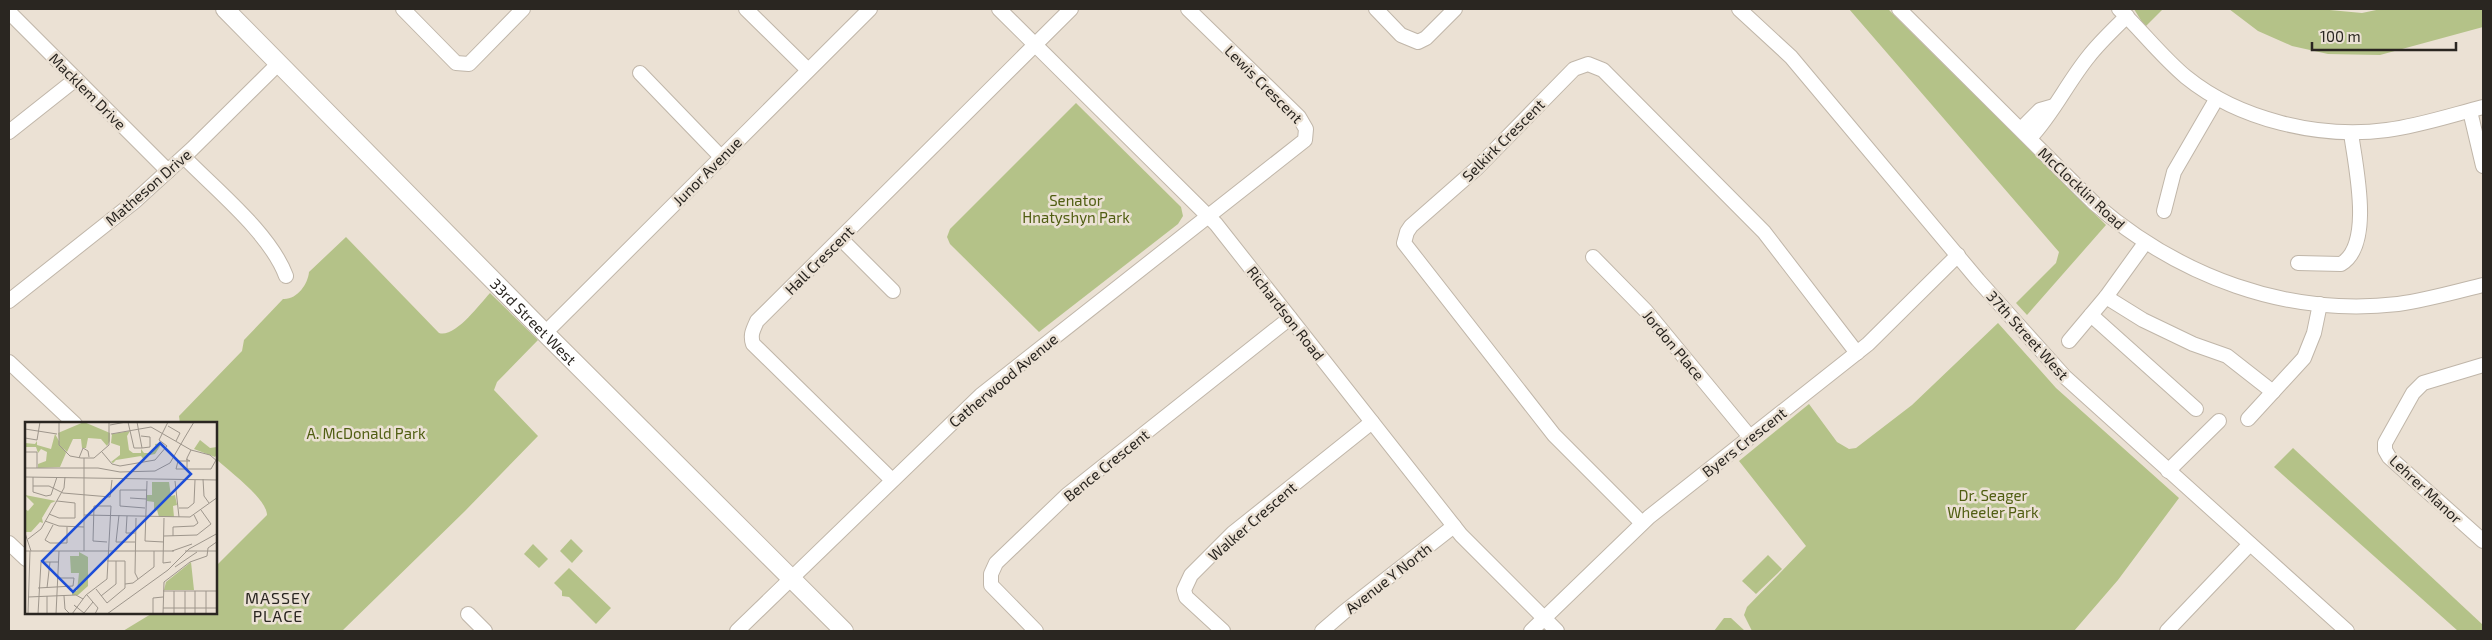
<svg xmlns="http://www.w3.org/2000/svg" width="2492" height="640" viewBox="0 0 2492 640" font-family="'Exo 2',sans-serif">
<rect width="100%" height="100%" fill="#ebe1d4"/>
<!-- green -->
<g fill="#b4c288">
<path d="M1849 9H1888L2106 225 2027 315 2016 303 2056 263 2059 252Z"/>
<path d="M2134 9H2163L2145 27Z"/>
<path d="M2229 9H2319L2362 13 2381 9H2483V27L2380 55 2328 54 2292 46 2258 31Z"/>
<path d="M1076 103 1181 207 1183 216 1178 224 1039 332 950 244 947 237 950 229Z"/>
<path d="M346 237 439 333C455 338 479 305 490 293L538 340 497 382 494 390 538 436 465 511 342 631H123L151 614H216V566L267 515C267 499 229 471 216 459V424H180L179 416 242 351 244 340 283 299C297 300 308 284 309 272Z"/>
<path d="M1998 323 2056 388 2179 498 2118 580 2074 631H1752L1744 615 1747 607 1806 546 1739 461 1809 404 1837 442 1849 449 1856 448 1912 405Z"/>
<path d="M2293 448 2483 625V631H2458L2274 467Z"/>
<path d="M571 539 583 551 572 563 560 551Z"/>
<path d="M533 544 548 559 539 568 524 554Z"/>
<path d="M1768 555 1782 569 1756 594 1742 581Z"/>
<path d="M569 568 611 608 596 624 569 597 562 596V591L554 583Z"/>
<path d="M1724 618H1731L1745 631H1714Z"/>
</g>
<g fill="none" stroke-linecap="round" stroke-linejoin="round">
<defs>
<g id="minor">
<path d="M403 9 456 63 469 64 523 9"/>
<path d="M746 9 808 70"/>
<path d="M999 9 1216 224 1461 535 1557 631"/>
<path d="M1376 9 1401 35 1418 42 1426 38 1455 9"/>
<path d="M1739 9 1791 57 1978 280 2065 377 2347 631"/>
<path d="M1899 9 2095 204C2179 276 2286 317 2398 304 2427 300 2455 292 2483 285"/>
<path d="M2119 9C2142 31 2162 57 2186 77 2239 120 2320 139 2387 130 2419 126 2452 115 2483 107"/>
<path d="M9 12 168 171"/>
<path d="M640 73 722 158"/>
<path d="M2470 111 2483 166"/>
<path d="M2021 129 2040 110 2054 106"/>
<path d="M9 132 76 79"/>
<path d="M2030 138C2053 114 2067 83 2089 56 2100 42 2114 29 2127 16"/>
<path d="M184 157C216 190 270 233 286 276"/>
<path d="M2164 211 2174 172 2217 98"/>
<path d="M841 239 893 291"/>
<path d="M1593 257 1646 311 1750 437"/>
<path d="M2298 263 2341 264C2374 245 2355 164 2351 133"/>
<path d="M2106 297 2143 320 2193 344 2227 356 2273 392"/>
<path d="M9 301 134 202 192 149 278 64"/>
<path d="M2091 315 2196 409"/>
<path d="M545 333 870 9"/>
<path d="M2069 341 2106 297 2145 243"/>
<path d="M9 362 75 424"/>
<path d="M2483 365 2423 383 2413 393 2385 443V450L2389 457 2483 541"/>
<path d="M2248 419 2304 358 2314 333 2320 304"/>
<path d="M2168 471 2219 421"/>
<path d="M892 480 753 344C750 335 753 330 757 321L1071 9"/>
<path d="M1642 523 1554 435 1404 243 1407 232 1411 226 1477 168 1574 69 1588 64 1603 70 1764 232 1857 353"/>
<path d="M9 543 26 559"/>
<path d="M468 614 485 631"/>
<path d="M737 631 981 395 1305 140 1306 129 1299 117 1188 9"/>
<path d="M1036 631 991 585V574L996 563 1067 495 1290 318"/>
<path d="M1223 631 1186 597 1184 590 1191 575 1233 533 1372 422"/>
<path d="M1322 631 1344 612 1454 526"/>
<path d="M1531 631 1649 517 1868 344 1958 255"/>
<path d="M2167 631 2250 544"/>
</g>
<g id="major">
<path id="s1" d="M225 9 548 336 844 631"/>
</g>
</defs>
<!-- minor casing -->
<use href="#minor" stroke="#c0b6a9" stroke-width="16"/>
<!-- major casing -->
<use href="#major" stroke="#c0b6a9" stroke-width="20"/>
<!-- minor -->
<use href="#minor" stroke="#fff" stroke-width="14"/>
<!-- major -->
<use href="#major" stroke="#fff" stroke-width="18"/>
</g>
<g text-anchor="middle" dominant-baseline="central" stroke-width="5" stroke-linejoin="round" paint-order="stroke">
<!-- street labels -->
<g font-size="15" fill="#2a2621" stroke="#ebe1d4">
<text transform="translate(1264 84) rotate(45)">Lewis Crescent</text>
<text transform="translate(88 91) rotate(45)">Macklem Drive</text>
<text transform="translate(1503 140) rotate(-45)">Selkirk Crescent</text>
<text transform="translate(707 171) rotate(-45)">Junor Avenue</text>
<text transform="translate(148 187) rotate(-41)">Matheson Drive</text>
<text transform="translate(2082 188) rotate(43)">McClocklin Road</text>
<text transform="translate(819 260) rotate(-45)">Hall Crescent</text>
<text transform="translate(1286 313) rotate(52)">Richardson Road</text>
<text stroke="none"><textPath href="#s1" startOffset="439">33rd Street West</textPath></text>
<text transform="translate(2028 335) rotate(48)">37th Street West</text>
<text transform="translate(1674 345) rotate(50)">Jordon Place</text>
<text transform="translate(1003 380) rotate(-40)">Catherwood Avenue</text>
<text transform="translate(1744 442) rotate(-38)">Byers Crescent</text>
<text transform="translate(1106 465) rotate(-39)">Bence Crescent</text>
<text transform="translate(2426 489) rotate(43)">Lehrer Manor</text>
<text transform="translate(1252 521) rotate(-41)">Walker Crescent</text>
<text transform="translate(1388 578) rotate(-38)">Avenue Y North</text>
</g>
<!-- park labels -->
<g font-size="15" fill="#505e12" stroke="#ebe1d4">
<text x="1076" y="200">Senator<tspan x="1076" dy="17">Hnatyshyn Park</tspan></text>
<text x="366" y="433">A. McDonald Park</text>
<text x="1993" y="495">Dr. Seager<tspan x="1993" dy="17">Wheeler Park</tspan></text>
</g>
<!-- neighbourhood labels -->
<g font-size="16" letter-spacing="1" fill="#2a2621" stroke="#ebe1d4">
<text x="278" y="597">MASSEY<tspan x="278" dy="18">PLACE</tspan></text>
</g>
</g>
<!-- overview -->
<g transform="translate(25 422)">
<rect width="192" height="192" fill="#ebe1d4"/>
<path d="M59 0 85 11V19L82 24 76 17 63 16 61 26H57L56 17H48L42 30 35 23 33 11ZM105 9 102 14 104 28 108 31H116V27L119 31H126L131 26 130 22 137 21 130 32 120 34V39L116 34 91 38 88 41 86 40 95 33V24L86 21 87 12ZM30 12 41 31 35 45 13 46V42L21 39 22 30 16 27 13 31 11 25H0V21L10 22 12 19V23L26 27ZM175 18 185 26 192 25V32L190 35 169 27ZM127 60H144L146 74 150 73 152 83 148 84 149 95H134L132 88 129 90V80L122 79V73H127ZM0 73 31 79 26 81 17 96 18 101 15 100 6 110H0V87L3 89 9 82ZM54 130 63 135V164L53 173H47V169H52L54 151H46L45 134H54ZM166 140 169 168H139L141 160Z" fill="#b4c288"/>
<path fill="none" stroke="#9e968c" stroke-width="1" d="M34 0V23L45 34 56 36H69L84 23V0M103 0 109 26H117L112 0M85 3 101 0M143 4 155 11 151 19M0 7 32 12M86 12 126 5 166 28 185 33 193 40M116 14 125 15V25L117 26M160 15 169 0M0 16 12 18 15 0M0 30H12V46M77 30 87 42 95 44 130 38 142 24 134 18 143 0M54 36 58 26 63 29 64 35M161 37 165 39H153L151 47H186L191 38M0 46H73L95 50 130 49 145 41 160 15M162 47V36L166 28M0 55 193 58M8 55V70L21 74 26 73 32 55M178 57 179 74 184 81M122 59 120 119 139 120M150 59 154 95M8 64H24L38 71 85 75 87 58M105 76 121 77M120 86 95 84V68H122M154 86H163L169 81 170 58M24 92 34 96H50V81L32 79M59 93 165 95 193 75M94 93 91 120H110M102 94 101 111H110M111 96 110 151 113 157M139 96 138 141 146 140M20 99 34 104 59 105M28 103 20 118 25 121H42V105M0 111 6 129M139 114 172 113 186 102 176 88M148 114V105L169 104 173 101 169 93M3 117 16 107 39 66 40 55M0 129H149M59 129V36M147 129 167 122M160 129H193M150 145 172 130M100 162 108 161 129 145V129M13 166 48 164 49 156H32M22 166 25 140M71 167 82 181 100 166V139H82M138 169H193M149 169V192M160 169V192M170 169V192M181 169V192M192 169V192M62 173 73 186 70 192M22 174V192M39 174 40 187 45 192M76 174 91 162V139M3 175 51 173 58 177M52 186 49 183 59 191 68 180M138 186H192M3 192 5 129M13 192 16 140H33M31 192 34 129M47 192 61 173 82 157 86 84H69L68 119 82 120M82 192 143 148 164 127 193 111M109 192H128M128 192V176L138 175M138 192 139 160 165 140 182 134 183 126 193 119"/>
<path fill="#1d4ed8" fill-opacity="0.15" stroke="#1d4ed8" stroke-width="2.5" d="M135 21 166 52 48 170 17 139Z"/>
<rect width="192" height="192" fill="none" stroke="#2a2621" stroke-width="2.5"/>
</g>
<!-- border -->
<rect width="2492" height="640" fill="none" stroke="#2a2621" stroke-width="20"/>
<!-- scale -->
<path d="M2312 42v8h144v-8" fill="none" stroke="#2a2621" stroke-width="2.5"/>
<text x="2320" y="42" font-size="15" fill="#2a2621" stroke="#ebe1d4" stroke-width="4" paint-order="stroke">100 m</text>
</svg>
